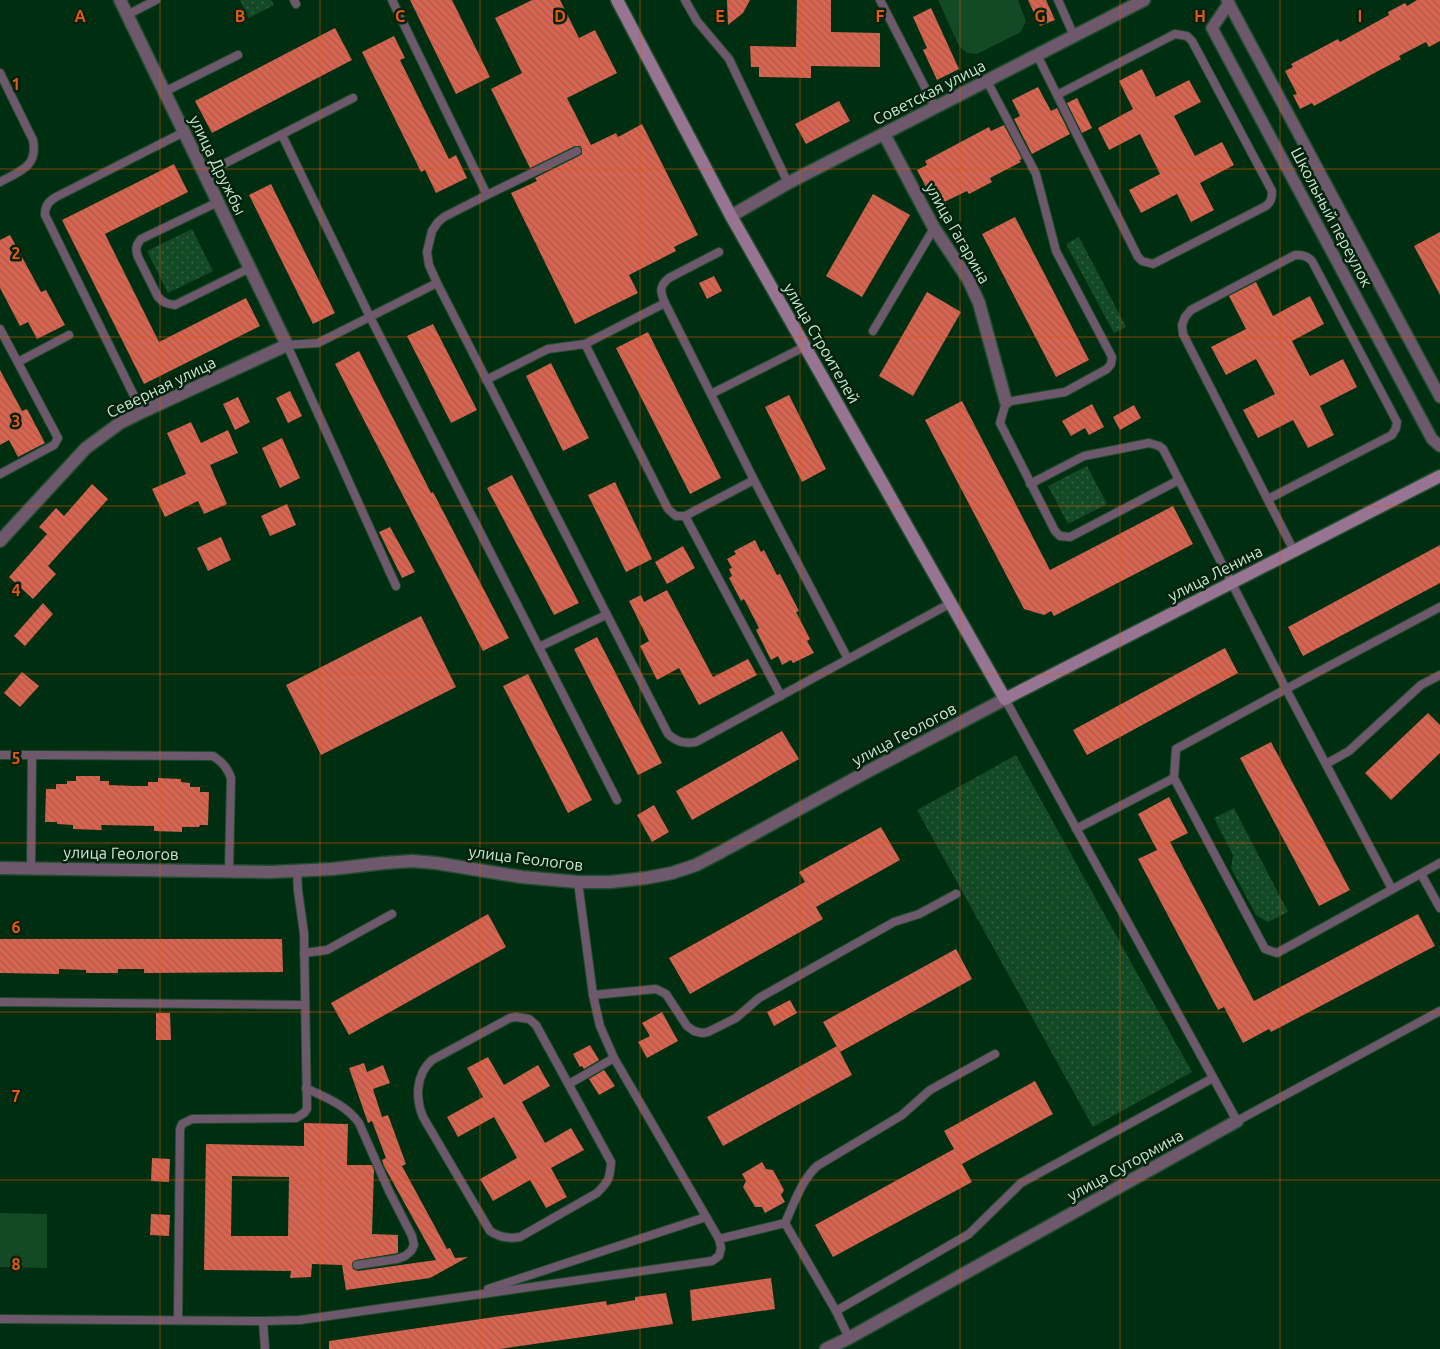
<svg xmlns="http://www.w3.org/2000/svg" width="1440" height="1349" viewBox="0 0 1440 1349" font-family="Ubuntu,sans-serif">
<defs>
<pattern id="park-dots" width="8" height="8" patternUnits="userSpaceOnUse" patternTransform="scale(1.25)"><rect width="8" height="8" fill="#134925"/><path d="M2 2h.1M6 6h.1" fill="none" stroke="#346344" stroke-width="1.8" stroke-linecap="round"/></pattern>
<pattern id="building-back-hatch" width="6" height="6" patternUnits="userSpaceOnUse" patternTransform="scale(1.25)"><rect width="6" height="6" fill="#d96451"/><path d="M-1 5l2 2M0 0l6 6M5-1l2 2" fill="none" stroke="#aa5b4b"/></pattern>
</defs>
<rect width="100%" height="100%" fill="#002e10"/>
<!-- park -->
<g fill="url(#park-dots)">
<path d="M240 0H271L274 5 249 18Z"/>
<path d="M192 229 213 271 168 293 147 251Z"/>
<path d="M1079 237 1126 327 1114 333 1066 244Z"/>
<path d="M1087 466 1107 504 1068 524 1048 486Z"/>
<path d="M1016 755 1192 1072 1093 1127 917 810Z"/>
<path d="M1234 808 1288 912 1268 922 1256 915 1231 868 1233 855 1214 818Z"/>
</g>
<!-- pitch -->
<g fill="#134925">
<path d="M938 0H1018L1026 21 1021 32 977 54 967 53 959 46Z"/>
<path d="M0 1213 47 1214V1268L0 1267Z"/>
</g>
<!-- building -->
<g fill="url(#building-back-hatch)" fill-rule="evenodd">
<path d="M410 0H452L490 77 456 94Z"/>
<path d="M532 0H560L579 38 595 30 617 73 567 98 591 145 616 133 618 137 642 124 698 235 674 247 676 251 629 275 638 293 575 324 511 193 537 181 535 178 579 156 582 154V149L580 146H575L530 168 491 89 522 73 495 18Z"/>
<path d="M727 0H750L743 13 728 25Z"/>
<path d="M797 0H831V32L880 33V67L811 66V78L759 77V67H751L750 46 796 47Z"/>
<path d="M1028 0H1046L1055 20 1040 26Z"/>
<path d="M1417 0H1440V41L1429 47 1426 42 1399 56 1401 59 1380 70 1314 106 1312 103 1300 109 1293 95 1297 94 1285 71 1293 67 1291 64 1338 39 1340 42 1389 15 1388 12 1405 3 1407 6Z"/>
<path d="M931 8 959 69 937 80 923 50 927 48 913 17Z"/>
<path d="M335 28 352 60 212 133 195 101Z"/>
<path d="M394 36 405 58 400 60 449 159 456 155 467 178 436 193 425 170 421 172 362 52Z"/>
<path d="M1142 69 1156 97 1189 80 1201 102 1174 116 1195 156 1222 142 1234 165 1200 183 1214 210 1191 222 1177 194 1141 213 1129 190 1160 174 1140 134 1109 150 1098 128 1133 109 1119 81Z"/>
<path d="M1038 87 1051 111 1057 108 1070 134 1032 154 1014 119 1020 116 1012 100Z"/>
<path d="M1077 98 1092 128 1082 133 1067 103Z"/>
<path d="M839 101 850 121 806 144 795 124Z"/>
<path d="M1004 125 1022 159 1019 160 1021 162 990 178 992 182 969 194 967 191 936 206 917 170 927 165 925 161 989 127 991 131Z"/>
<path d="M174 164 188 192 105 234 159 342 246 298 260 326 144 384 62 220Z"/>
<path d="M271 184 335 313 313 324 249 195Z"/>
<path d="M873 194 910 215 862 297 826 276Z"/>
<path d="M1015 217 1089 360 1056 377 982 234Z"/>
<path d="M1440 232V295L1414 246Z"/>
<path d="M10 235 41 292 46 290 65 325 37 339 28 322 20 326 0 288V240Z"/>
<path d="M714 276 722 291 707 299 699 283Z"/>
<path d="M1256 282 1273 316 1310 296 1324 324 1292 341 1310 376 1343 359 1357 387 1320 406 1334 435 1308 448 1293 420 1258 438 1243 410 1275 394 1256 359 1226 375 1211 347 1246 329 1229 296Z"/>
<path d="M927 292 961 312 913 396 879 376Z"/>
<path d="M433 324 477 410 451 423 407 336Z"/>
<path d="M648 332 721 478 690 494 616 348Z"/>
<path d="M359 351 431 493 433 492 509 638 483 651 335 364Z"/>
<path d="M551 363 589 438 563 451 526 376Z"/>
<path d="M0 370 22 411 27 409 45 443 18 457 9 440 0 445Z"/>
<path d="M290 391 302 416 288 423 276 398Z"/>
<path d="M789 395 826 469 802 482 765 407Z"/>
<path d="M238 397 250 422 235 430 223 404Z"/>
<path d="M962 401 1050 570 1173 506 1193 544 1054 616 1051 611 1044 615 1024 609 925 420Z"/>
<path d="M1092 404 1104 427 1089 435 1085 428 1071 436 1062 421Z"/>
<path d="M1134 405 1141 418 1120 430 1113 417Z"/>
<path d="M191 422 201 443 228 430 238 453 210 465 227 504 204 514 198 501 165 517 152 489 186 474 167 433Z"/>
<path d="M282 438 300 478 280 488 262 448Z"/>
<path d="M512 475 579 603 554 615 487 488Z"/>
<path d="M615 482 652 559 626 572 588 495Z"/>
<path d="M92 484 108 499 48 566 56 574 33 599 9 577 47 534 39 527 56 508 64 516Z"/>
<path d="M287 504 296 525 270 536 261 516Z"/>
<path d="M390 527 415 572 402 578 379 532Z"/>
<path d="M221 537 231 560 208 571 197 548Z"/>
<path d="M755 540 761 552 764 550 777 575 780 574 799 611 796 612 810 639 807 641 814 653 793 663 791 660 782 665 778 656 771 660 756 630 759 628 744 599 741 601 729 578 732 576 729 569 732 568 727 559 736 554 734 551Z"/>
<path d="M1440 545V583L1303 656 1288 627Z"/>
<path d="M683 546 695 568 667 584 655 562Z"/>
<path d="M667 590 713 677 748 659 757 675 699 705 679 668 657 680 640 646 649 641 629 601 641 595 644 602Z"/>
<path d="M43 603 53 614 25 646 14 636Z"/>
<path d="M421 616 456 687 321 755 286 685Z"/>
<path d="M597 637 662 763 638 775 574 649Z"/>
<path d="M1225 648 1238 673 1087 755 1073 730Z"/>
<path d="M22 672 39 686 20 707 4 693Z"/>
<path d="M528 674 592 800 568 813 503 686Z"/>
<path d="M1428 713 1440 725V753L1391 800 1365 773Z"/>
<path d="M782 731 799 759 692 820 676 791Z"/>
<path d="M1271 742 1350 890 1319 906 1240 758Z"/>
<path d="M76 776H100V781H109V785L133 786H148V782H158V778L181 779V782L190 783V787H200V792H209L208 825H200L199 827H182V832L154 831V826L101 825 102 830 73 829V825L57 824V822H45L46 789H56V784H67V781H76Z"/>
<path d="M1169 797 1188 833 1170 842 1254 1001 1418 914 1435 946 1271 1032 1269 1029 1243 1043 1224 1007 1218 1010 1138 859 1157 850 1138 814Z"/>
<path d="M654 805 669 832 652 842 637 815Z"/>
<path d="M881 827 900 860 816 907 823 919 690 994 669 958 805 882 799 872Z"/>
<path d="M488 914 506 947 349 1035 331 1003Z"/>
<path d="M0 939H282L283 972 144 973V969H118V973H86V970L59 969V974L0 973Z"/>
<path d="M956 949 972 979 840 1052 823 1022Z"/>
<path d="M790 1000 797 1013 774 1026 767 1012Z"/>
<path d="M662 1012 678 1041 647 1058 638 1042 650 1036 642 1023Z"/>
<path d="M156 1013H170L171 1040H156Z"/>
<path d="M590 1045 599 1060 584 1069 582 1066 580 1067 573 1054Z"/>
<path d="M837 1046 852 1075 723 1146 707 1117Z"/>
<path d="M488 1057 504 1085 538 1065 550 1086 522 1102 545 1143 571 1128 584 1150 551 1168 567 1197 546 1208 530 1180 493 1201 480 1179 517 1158 494 1117 458 1137 447 1117 483 1097 467 1068Z"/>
<path d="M364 1063 367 1072 383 1065 390 1083 373 1089 382 1117 388 1115 406 1164 402 1166 447 1249 450 1248 455 1258 468 1257 430 1278 346 1290 342 1265 312 1264 311 1277 290 1278 291 1271 204 1270 206 1144 304 1146V1123L348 1124 347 1165H372L374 1170 372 1234 398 1235V1253L356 1260 352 1263 353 1269 358 1271 436 1260 384 1166 382 1160 386 1158 372 1121 368 1123 349 1068ZM232 1176 289 1177 288 1236H231Z"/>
<path d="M604 1070 615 1086 599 1095 589 1079Z"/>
<path d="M1035 1081 1053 1114 962 1164 972 1182 833 1257 815 1225 954 1149 944 1131Z"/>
<path d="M152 1158 170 1159 169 1182 151 1181Z"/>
<path d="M762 1162 766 1169 773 1170 784 1190 781 1195 785 1202 765 1213 762 1207H755L743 1187 746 1181 742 1174Z"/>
<path d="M151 1214 170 1215 169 1236 150 1235Z"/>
<path d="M771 1278 775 1309 692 1321 690 1290Z"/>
<path d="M666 1293 673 1324 500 1349H329V1341L606 1301 607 1305 635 1300V1297Z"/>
</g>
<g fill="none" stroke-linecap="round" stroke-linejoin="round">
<defs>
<g id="service">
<path d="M294 0 296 4"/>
<path d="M392 0 487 195 444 217 438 222 432 231 427 252 429 265 437 283"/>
<path d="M685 0 697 21 729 59 788 183"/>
<path d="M880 0 935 107"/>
<path d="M1058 0 1074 36"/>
<path d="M127 15 156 0"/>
<path d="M1037 55 1138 257 1142 261 1153 264 1266 206C1271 202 1272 198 1272 191L1192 41 1187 36 1175 34 1057 95"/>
<path d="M0 73 33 140C38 167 20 171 0 182"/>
<path d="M987 81 1036 174 1056 251 1112 357 1111 364 1107 369 1065 392 1006 402 1000 423 1055 531 1060 536 1070 537 1179 480 1286 689 1440 607"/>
<path d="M164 92 238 55"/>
<path d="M282 135 370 317 617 800"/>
<path d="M204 174 353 98"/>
<path d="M487 195 577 151"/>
<path d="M218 202 141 239C136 245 135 249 138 257L158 297C163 303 168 304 175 305L250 268"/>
<path d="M665 303C660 292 659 286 669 278L719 252"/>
<path d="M0 329 58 438 54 445 0 474"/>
<path d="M873 331 934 228"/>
<path d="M585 344 668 509 676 516H685L754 480"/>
<path d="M18 362 69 335"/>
<path d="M486 380 548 349 585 344 665 303 754 480 848 659"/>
<path d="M711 394 806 346"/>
<path d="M142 412 45 215C45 206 48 202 56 197L184 132"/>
<path d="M1030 484 1084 456 1149 443 1159 446 1163 449 1179 480"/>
<path d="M1268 499 1392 435 1396 428 1397 422 1312 261C1307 256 1303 255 1295 255L1191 310 1185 317 1182 325 1183 334 1294 551"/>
<path d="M685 516 781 696"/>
<path d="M396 586 287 345 318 343 437 283 668 734C677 742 684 744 696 742L951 603"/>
<path d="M539 647 606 615"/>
<path d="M1005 699 1237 1121 1440 1011"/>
<path d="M0 755H32L31 868"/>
<path d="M32 755 213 756C222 762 227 767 231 778L229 871"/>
<path d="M1326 764 1349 751 1421 685 1440 675"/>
<path d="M1174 778 1176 749 1286 689 1392 889"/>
<path d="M1076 829 1174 778 1265 949 1277 953 1440 863"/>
<path d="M1421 874 1440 908"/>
<path d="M304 953 327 950 392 914"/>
<path d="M593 995 656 989 666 994 687 1026 694 1031 702 1033 708 1032 736 1018 759 998 894 922 919 914 956 894"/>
<path d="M0 1002 304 1005"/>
<path d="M516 1017 529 1019 536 1025 611 1162C610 1178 609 1181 597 1193L520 1237C509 1239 499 1237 490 1231L423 1117C415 1098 416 1074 432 1060L510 1018Z"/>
<path d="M569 1084 614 1058"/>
<path d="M306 1088C326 1098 345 1104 359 1123L389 1191 412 1236 414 1245 411 1251 405 1256 397 1259 357 1265"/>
<path d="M785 1223 836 1311 849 1338"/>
<path d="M719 1239 785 1223C794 1204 801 1181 817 1166L902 1115 930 1090 995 1054"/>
<path d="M488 1289 706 1217"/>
<path d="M836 1311 969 1234 1021 1183 1213 1078"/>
<path d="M0 1319 263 1321 300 1320 712 1261 719 1256 721 1248 719 1239 614 1058 600 1026 593 995 578 882"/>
<path d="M178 1320 180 1129 182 1124 192 1119 296 1118 304 1113 307 1109 304 933 298 891 297 871"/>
<path d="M263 1321 265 1349"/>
</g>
<g id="pedestrian">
<path d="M1227 0 1440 397"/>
<path d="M1229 3 1212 28 1432 439 1440 446"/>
</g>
<g id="minor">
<path d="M884 134 934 228 968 279 979 303 1006 402"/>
<path d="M731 216 788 183 1144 0"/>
<path d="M0 541 86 448 120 423 142 412 287 345 120 0"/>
<path d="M0 868 271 872 332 869 384 863 412 861 436 863 522 877 578 882H611L646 878 672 873 696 865 721 852 861 775 1005 699"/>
<path d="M826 1349 849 1338 1237 1121"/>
</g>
<path id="secondary" d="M617 0 731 216 1005 699 1440 476"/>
</defs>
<!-- service casing -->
<use href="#service" stroke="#204c2f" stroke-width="10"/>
<!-- pedestrian casing -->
<use href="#pedestrian" stroke="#204c2f" stroke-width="14"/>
<!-- minor casing -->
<use href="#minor" stroke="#204c2f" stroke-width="15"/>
<!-- secondary casing -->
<use href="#secondary" stroke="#204c2f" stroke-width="15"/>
<!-- service -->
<use href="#service" stroke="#6e586b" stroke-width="8"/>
<!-- pedestrian -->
<use href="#pedestrian" stroke="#6e586b" stroke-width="11"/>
<!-- minor -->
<use href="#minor" stroke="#6e586b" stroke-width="12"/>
<!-- secondary -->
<use href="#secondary" stroke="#977492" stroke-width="12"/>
</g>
<!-- grid -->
<path fill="none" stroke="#e8590c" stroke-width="1" stroke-opacity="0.55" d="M160 0V1349M320 0V1349M480 0V1349M640 0V1349M800 0V1349M960 0V1349M1120 0V1349M1280 0V1349M0 169H1440M0 337H1440M0 506H1440M0 674H1440M0 843H1440M0 1012H1440M0 1180H1440"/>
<g text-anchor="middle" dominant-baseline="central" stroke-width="5" stroke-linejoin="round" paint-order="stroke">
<!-- street labels -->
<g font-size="16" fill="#cbe9d0" stroke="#03220d">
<text transform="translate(929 92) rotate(-27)">Советская улица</text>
<text transform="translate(218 165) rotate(64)">улица Дружбы</text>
<text transform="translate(1332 217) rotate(62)">Школьный переулок</text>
<text transform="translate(958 233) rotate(60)">улица Гагарина</text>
<text transform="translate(822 343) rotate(60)">улица Строителей</text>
<text transform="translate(161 387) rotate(-26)">Северная улица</text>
<text transform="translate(1215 573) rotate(-27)">улица Ленина</text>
<text transform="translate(904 734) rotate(-28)">улица Геологов</text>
<text transform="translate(121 853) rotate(1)">улица Геологов</text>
<text transform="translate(526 858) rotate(7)">улица Геологов</text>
<text transform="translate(1125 1165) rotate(-29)">улица Сутормина</text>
</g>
</g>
<g font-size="16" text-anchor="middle" font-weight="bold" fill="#e8590c" stroke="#03220d" stroke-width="5" stroke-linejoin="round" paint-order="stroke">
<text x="80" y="22">A</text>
<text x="240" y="22">B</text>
<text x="400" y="22">C</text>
<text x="560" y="22">D</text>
<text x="720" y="22">E</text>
<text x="880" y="22">F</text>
<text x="1040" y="22">G</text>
<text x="1200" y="22">H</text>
<text x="1360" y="22">I</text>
<text x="16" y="90">1</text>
<text x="16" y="259">2</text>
<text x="16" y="427">3</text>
<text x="16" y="596">4</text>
<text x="16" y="764">5</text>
<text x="16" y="933">6</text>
<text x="16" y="1102">7</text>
<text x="16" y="1270">8</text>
</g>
</svg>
